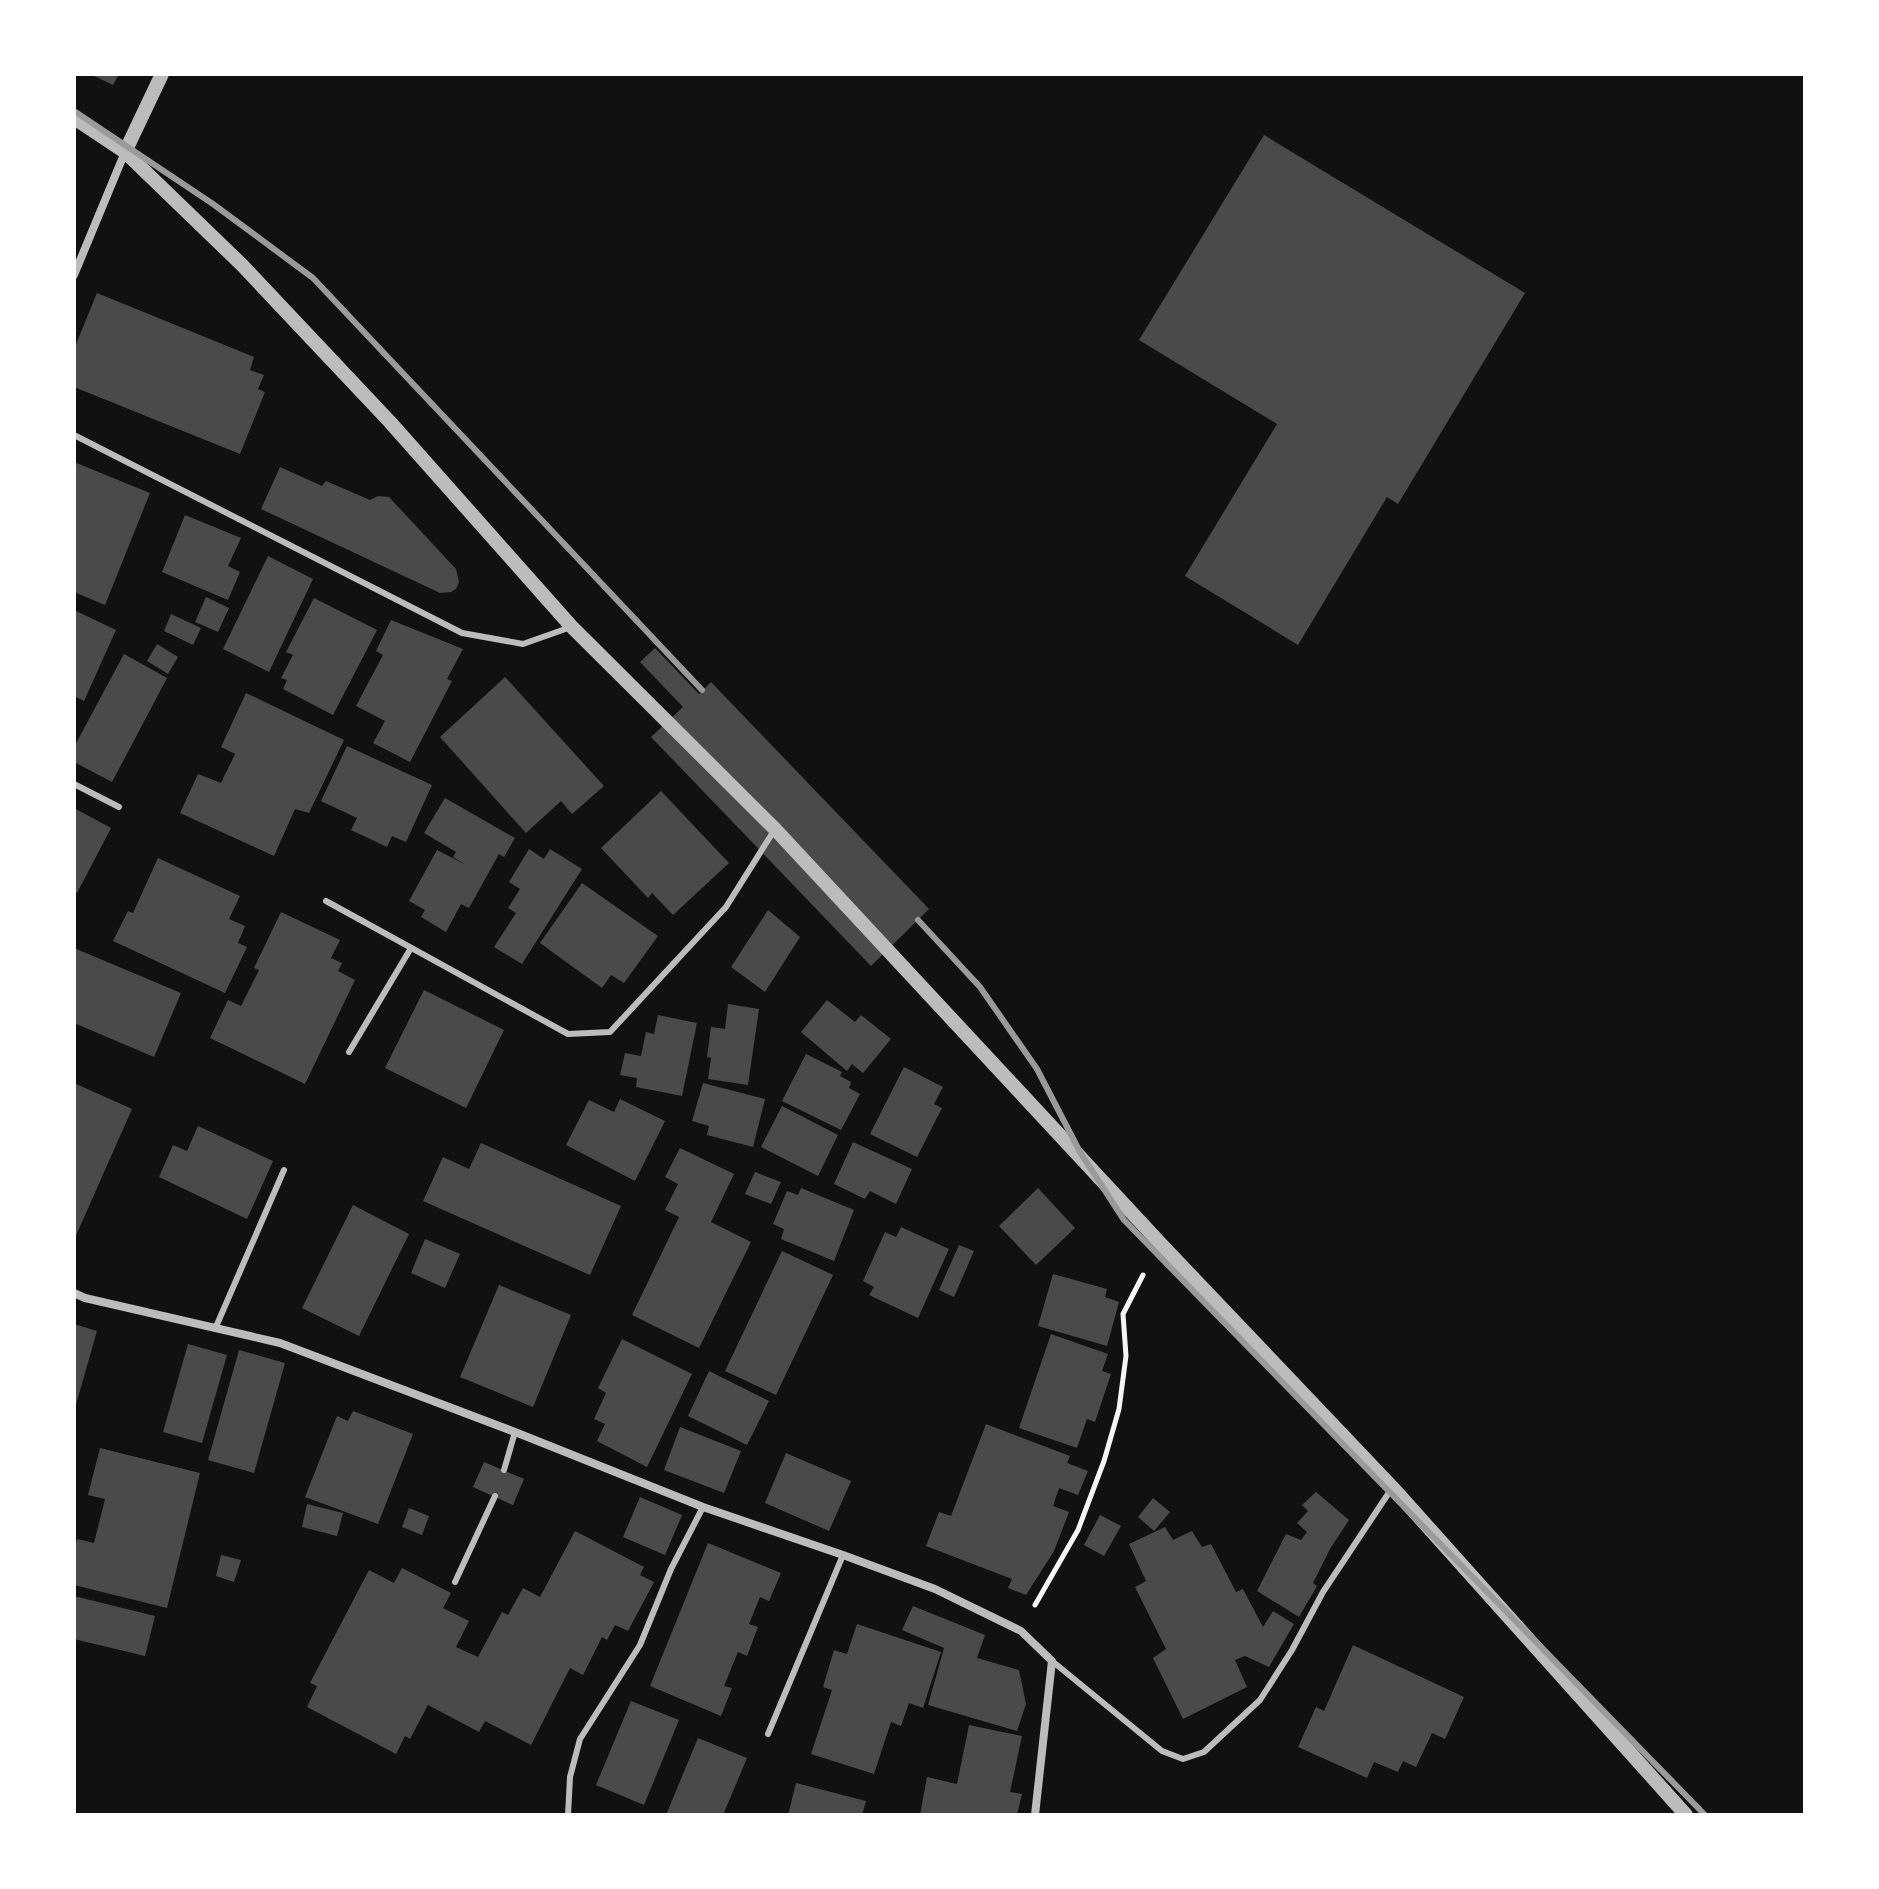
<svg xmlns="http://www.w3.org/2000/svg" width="1879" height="1889" viewBox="0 0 1879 1889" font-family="Poppins,sans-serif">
<rect width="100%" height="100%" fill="#111"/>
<!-- building -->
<g fill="#4a4a4a">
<path d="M90 74H119L113 85Z"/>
<path d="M1264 135 1525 293 1398 504 1387 497 1298 645 1185 576 1277 424 1139 340Z"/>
<path d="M97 293 254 357 250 370 264 375 258 389 265 392 240 454 74 387V349Z"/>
<path d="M74 462 150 493 105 605 74 592Z"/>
<path d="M280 467 322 486 326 481 370 500 378 496 389 497 456 569 459 582 456 589 451 592 440 593 261 509Z"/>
<path d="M185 515 241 538 228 566 240 572 228 600 162 572Z"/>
<path d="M268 556 313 579 269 672 223 649Z"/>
<path d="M206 597 229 608 218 632 195 622Z"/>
<path d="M314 598 377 630 333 715 283 689 287 680 281 678 293 655 286 652Z"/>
<path d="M74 610 116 630 84 701 74 696Z"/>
<path d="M171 614 201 628 193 645 164 631Z"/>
<path d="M391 620 463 649 447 679 452 681 410 762 373 743 385 721 356 706 383 655 376 651Z"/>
<path d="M157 644 178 657 168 674 147 661Z"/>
<path d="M655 648 699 694 711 682 929 909 871 966 651 737 683 707 640 662Z"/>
<path d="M124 654 167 678 112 782 74 762V747Z"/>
<path d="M505 677 604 786 572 814 561 801 526 833 440 737Z"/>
<path d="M246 693 344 740 309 813 295 809 274 856 180 813 198 774 221 783 235 754 221 747Z"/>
<path d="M347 746 432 785 406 842 392 836 387 847 351 830 357 818 321 801Z"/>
<path d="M661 791 729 863 673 915 652 893 648 898 601 848Z"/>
<path d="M445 798 515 838 504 857 499 854 469 908 461 904 446 932 421 917 425 910 409 901 437 850 466 865 453 857 456 852 424 833Z"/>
<path d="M74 808 111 828 77 893 74 891Z"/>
<path d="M529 849 544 859 550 849 582 869 522 964 494 947 516 913 508 908 520 889 509 882Z"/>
<path d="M158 858 240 896 229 919 245 926 238 943 247 947 225 993 113 941 128 911 133 913Z"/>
<path d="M582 883 658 936 624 983 611 975 602 988 540 943Z"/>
<path d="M768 910 800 937 765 992 731 967Z"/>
<path d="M281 912 340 940 331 958 342 963 338 971 355 980 305 1084 210 1038 228 1000 241 1006 259 970 254 968Z"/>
<path d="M74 948 181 993 154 1057 74 1023Z"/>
<path d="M424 990 504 1030 466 1108 385 1068Z"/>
<path d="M827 1000 855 1022 861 1015 891 1039 863 1073 852 1064 847 1071 801 1032Z"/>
<path d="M728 1004 759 1009 748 1085 708 1079 711 1058 707 1057 711 1027 725 1029Z"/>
<path d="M658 1015 697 1023 682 1096 636 1087 637 1078 620 1075 625 1053 641 1056 646 1032 654 1034Z"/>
<path d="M806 1054 842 1072 840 1076 851 1082 849 1088 860 1094 841 1130 782 1101Z"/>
<path d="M904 1067 943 1087 934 1104 942 1108 917 1157 870 1134Z"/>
<path d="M74 1083 132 1109 74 1240Z"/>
<path d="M703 1083 765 1099 753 1147 707 1135 709 1126 692 1121Z"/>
<path d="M620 1099 665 1121 635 1181 566 1145 589 1100 614 1112Z"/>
<path d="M782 1106 838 1135 818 1176 761 1147Z"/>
<path d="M198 1126 273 1161 247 1219 159 1177 173 1145 187 1151Z"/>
<path d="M853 1142 912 1169 896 1204 870 1191 865 1199 834 1184Z"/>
<path d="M481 1143 621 1206 590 1275 423 1201 443 1157 469 1169Z"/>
<path d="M680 1148 734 1174 711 1222 751 1242 699 1348 632 1315 679 1217 665 1210 678 1184 665 1177Z"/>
<path d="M755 1172 781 1182 771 1204 745 1194Z"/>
<path d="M801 1188 854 1210 834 1261 781 1239 784 1229 773 1224 787 1191 798 1195Z"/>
<path d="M1038 1188 1075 1228 1036 1265 999 1226Z"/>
<path d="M353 1205 409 1234 359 1336 302 1308Z"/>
<path d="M901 1227 949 1249 918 1318 869 1295 874 1287 863 1281 885 1232 896 1237Z"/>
<path d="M425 1239 460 1254 445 1288 411 1273Z"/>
<path d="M959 1245 974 1251 954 1297 939 1290Z"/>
<path d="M782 1251 833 1275 776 1395 725 1371Z"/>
<path d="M1053 1274 1107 1289 1105 1297 1119 1302 1107 1346 1038 1326Z"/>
<path d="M499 1285 571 1315 533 1407 460 1377Z"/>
<path d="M74 1324 97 1331 75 1408H74Z"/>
<path d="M1051 1334 1108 1354 1102 1371 1111 1374 1095 1422 1087 1419 1077 1448 1019 1428Z"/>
<path d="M622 1339 692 1374 647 1467 597 1441 605 1424 594 1419 606 1393 598 1388Z"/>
<path d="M188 1344 227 1355 202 1443 163 1432Z"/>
<path d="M239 1350 285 1363 254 1473 208 1460Z"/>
<path d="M709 1371 769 1401 747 1445 688 1416Z"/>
<path d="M353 1411 413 1434 378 1524 305 1497 337 1416 348 1421Z"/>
<path d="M986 1424 1070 1456 1067 1463 1088 1471 1078 1495 1059 1488 1053 1506 1069 1512 1054 1551 1026 1595 1008 1588 1012 1579 926 1546 939 1512 951 1516Z"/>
<path d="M680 1427 741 1451 724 1493 664 1470Z"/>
<path d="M100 1448 200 1473 167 1608 74 1585V1551L77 1539 94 1543 105 1499 88 1495Z"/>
<path d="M786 1453 851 1481 829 1531 765 1503Z"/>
<path d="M484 1462 524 1479 513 1505 473 1487Z"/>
<path d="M1316 1492 1349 1520 1330 1549 1313 1583 1317 1586 1299 1617 1257 1591 1286 1534 1301 1540 1307 1532 1297 1523 1308 1511 1302 1505Z"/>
<path d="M640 1497 682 1515 665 1555 623 1537Z"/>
<path d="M1153 1498 1170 1512 1154 1531 1138 1517Z"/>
<path d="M307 1504 343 1513 337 1536 302 1527Z"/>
<path d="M409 1508 429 1516 422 1535 402 1527Z"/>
<path d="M1100 1515 1121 1526 1104 1556 1084 1545Z"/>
<path d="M1165 1527 1173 1540 1192 1531 1202 1547 1211 1544 1236 1592 1243 1589 1263 1627 1273 1611 1294 1624 1269 1667 1245 1656 1235 1660 1247 1687 1183 1719 1153 1658 1166 1649 1135 1587 1146 1581 1129 1544Z"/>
<path d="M575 1531 644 1567 640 1575 654 1582 628 1631 615 1625 607 1640 602 1637 583 1675 570 1668 531 1745 485 1721 479 1732 428 1705 410 1739 405 1736 396 1754 307 1707 317 1686 310 1683 369 1570 394 1583 402 1568 451 1593 443 1608 469 1621 456 1647 478 1657 502 1612 508 1615 523 1588 540 1597Z"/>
<path d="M708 1543 781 1573 769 1601 760 1597 749 1624 758 1627 747 1656 738 1652 724 1686 732 1688 721 1716 650 1686Z"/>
<path d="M221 1555 241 1560 234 1582 216 1576Z"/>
<path d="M74 1596 155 1616 145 1656 74 1639Z"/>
<path d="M913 1606 985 1635 977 1658 1019 1670 1026 1704 1017 1731 928 1705 944 1648 902 1630Z"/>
<path d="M857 1624 941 1652 923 1708 909 1703 901 1726 891 1722 874 1774 811 1754 832 1690 823 1687 834 1650 847 1654Z"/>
<path d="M1353 1645 1464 1697 1445 1739 1432 1733 1416 1767 1403 1761 1398 1772 1374 1762 1367 1778 1298 1747 1316 1707 1324 1711Z"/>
<path d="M631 1701 679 1720 644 1805 596 1785Z"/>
<path d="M969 1725 1022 1736 1010 1792 1022 1794 1017 1815H920L927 1777 957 1784Z"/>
<path d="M698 1738 747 1758 723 1815H666Z"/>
<path d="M796 1783 866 1801 862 1815H788Z"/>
</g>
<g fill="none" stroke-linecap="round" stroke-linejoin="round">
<!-- path -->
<path stroke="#f5f5f5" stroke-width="5" d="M1035 1605 1078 1530 1104 1461 1119 1409 1126 1356 1123 1314 1143 1275"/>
<!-- service -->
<g stroke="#bcbcbc" stroke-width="6">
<path d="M74 435 462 633 523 644 571 627"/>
<path d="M74 784 119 807"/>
<path d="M326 901 568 1034 610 1032 726 907 775 829"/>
<path d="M349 1052 411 948"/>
<path d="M215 1329 284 1170"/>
<path d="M504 1470 515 1432"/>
<path d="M455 1582 495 1496"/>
<path d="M1052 1661 1162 1751 1183 1759 1204 1752 1260 1700 1292 1650 1323 1592 1392 1488"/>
<path d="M768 1734 843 1555"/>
<path d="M568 1815 570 1777 580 1739 640 1645 671 1569 703 1507"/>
</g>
<!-- minor -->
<g stroke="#bcbcbc" stroke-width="8">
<path d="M74 275 125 152"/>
<path d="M74 1293 85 1298 280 1343 515 1432 703 1507 843 1555 935 1589 1021 1631 1052 1661 1035 1815"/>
</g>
<!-- tertiary -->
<g stroke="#bcbcbc" stroke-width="14">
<path d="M74 118 125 152 242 265 390 422 571 626 775 829 1160 1243 1393 1488 1686 1815"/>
<path d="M125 152 162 74"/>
</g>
<!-- rail -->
<g stroke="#9a9a9a" stroke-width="6">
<path d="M74 111 213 204 313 278 702 690"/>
<path d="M918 920 980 987 1037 1069 1080 1152 1124 1220 1705 1815"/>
</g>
</g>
<!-- border -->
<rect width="1879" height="1889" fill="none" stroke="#ffffff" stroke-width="152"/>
</svg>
